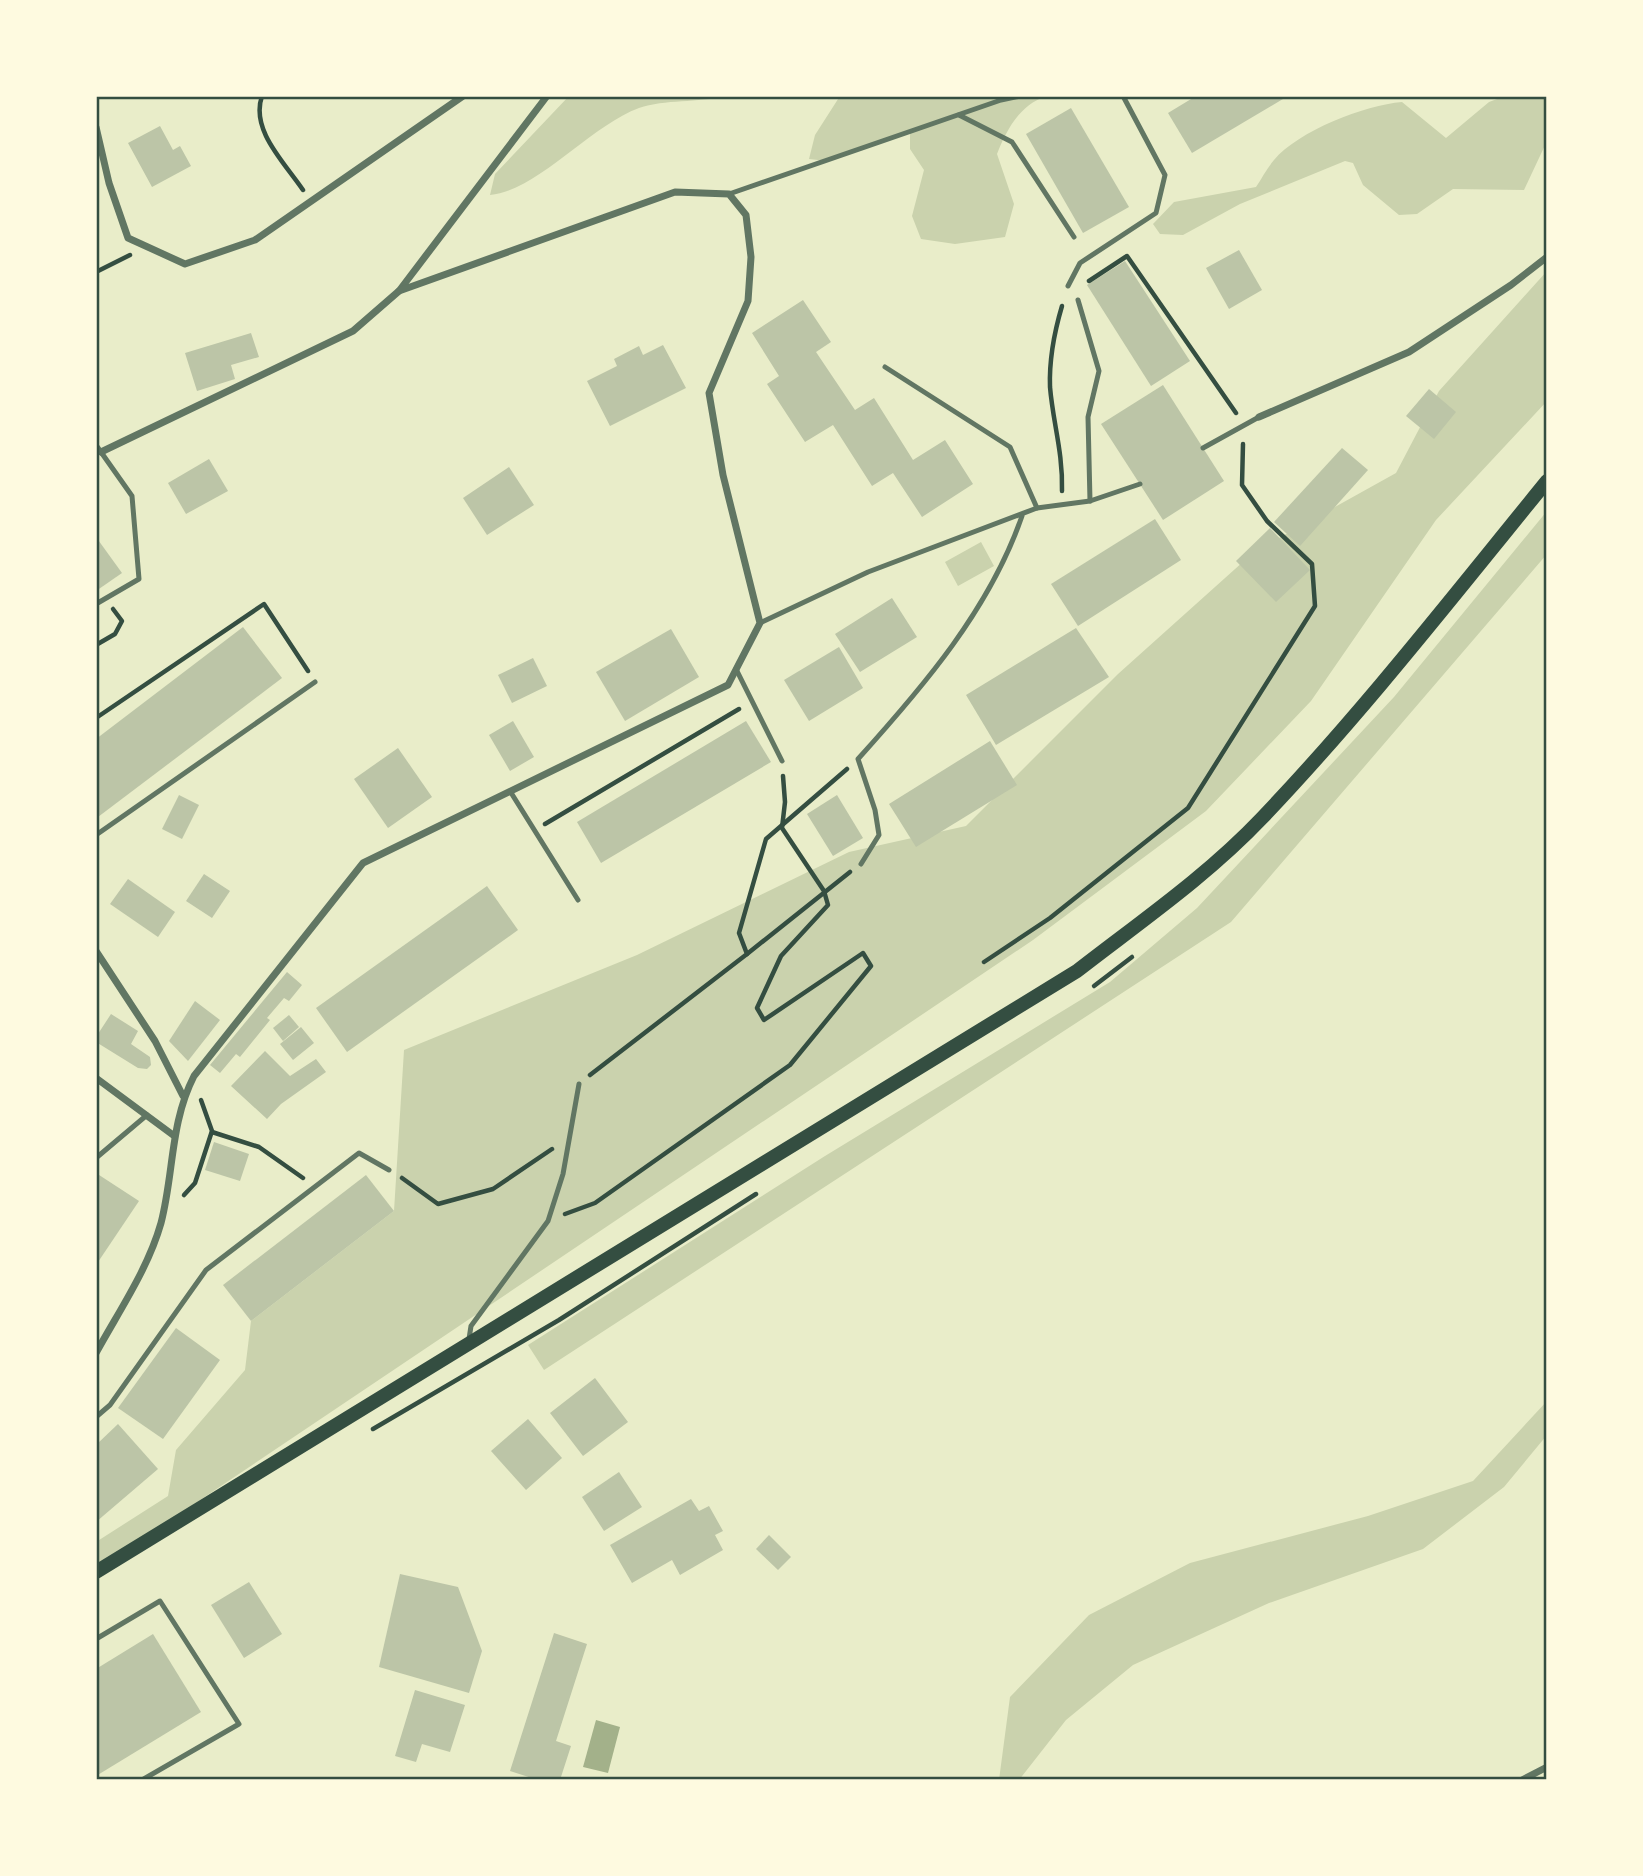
<svg xmlns="http://www.w3.org/2000/svg" width="1643" height="1876" viewBox="0 0 1643 1876" font-family="Lato,sans-serif">
<rect width="100%" height="100%" fill="#e9edc9"/>
<!-- green -->
<g fill="#cad2ad">
<path d="M569 96H725C698 103 665 99 639 108 590 126 537 191 490 195L495 174Z"/>
<path d="M840 96H1046C1019 106 1007 129 997 154L1014 204 1005 237 955 244 921 239 912 216 924 170 910 149V131L827 161 809 159 815 135Z"/>
<path d="M1505 96H1547V141L1524 190 1453 189 1417 214 1399 215 1363 185 1353 163 1345 161 1240 204 1183 235 1160 234 1153 224 1174 202 1256 187C1262 178 1267 168 1274 160 1298 131 1365 105 1402 102L1446 138 1489 102Z"/>
<path d="M1547 271V401L1436 520 1311 701 1206 811 1033 940 96 1570V1542L168 1496 176 1450 245 1370 251 1321 394 1211 404 1050 637 955 849 852 966 826 1118 674 1254 552 1396 473 1439 391Z"/>
<path d="M1547 511V554L1231 922 544 1370 528 1345 825 1156 1110 982 1197 908 1394 697Z"/>
<path d="M981 542 994 566 958 586 945 562Z"/>
<path d="M1547 1401V1435L1504 1487 1423 1549 1269 1603 1133 1665 1066 1720 1019 1780H999L1010 1697 1089 1615 1190 1563 1368 1516 1473 1481Z"/>
</g>
<!-- water -->
<path fill="#a3b18a" d="M596 1720 620 1727 608 1773 583 1767Z"/>
<!-- building -->
<g fill="#bcc5a7">
<path d="M1196 96H1288L1192 153 1168 113Z"/>
<path d="M1071 108 1129 207 1083 233 1026 134Z"/>
<path d="M160 126 173 150 180 146 191 166 152 187 128 143Z"/>
<path d="M1239 250 1262 290 1229 309 1206 268Z"/>
<path d="M1125 261 1190 361 1151 386 1087 285Z"/>
<path d="M803 300 831 342 816 352 855 410 874 398 913 460 945 440 973 484 922 517 893 473 872 486 833 425 805 442 767 384 779 376 752 333Z"/>
<path d="M251 333 259 357 231 365 235 379 197 391 185 353Z"/>
<path d="M663 345 686 388 610 426 587 381 617 366 614 359 639 346 643 355Z"/>
<path d="M1163 385 1224 481 1163 520 1101 424Z"/>
<path d="M1429 389 1456 412 1434 439 1406 416Z"/>
<path d="M1342 448 1368 470 1300 546 1274 522Z"/>
<path d="M209 459 228 491 186 514 168 483Z"/>
<path d="M509 467 534 505 487 535 463 498Z"/>
<path d="M1155 519 1181 560 1078 626 1051 584Z"/>
<path d="M1270 528 1310 570 1276 602 1236 561Z"/>
<path d="M96 537 122 573 96 591Z"/>
<path d="M892 598 917 637 860 672 835 634Z"/>
<path d="M243 627 282 678 98 817 96 739Z"/>
<path d="M1076 628 1109 677 996 745 966 695Z"/>
<path d="M671 629 699 677 625 721 596 672Z"/>
<path d="M839 647 863 688 809 721 784 680Z"/>
<path d="M533 658 547 686 512 703 498 675Z"/>
<path d="M513 721 534 757 510 771 489 735Z"/>
<path d="M746 721 771 762 601 863 577 822Z"/>
<path d="M990 741 1017 785 916 847 889 804Z"/>
<path d="M398 748 432 797 388 828 354 779Z"/>
<path d="M179 795 199 805 182 839 162 829Z"/>
<path d="M837 795 863 838 833 856 807 814Z"/>
<path d="M204 874 230 891 212 918 186 901Z"/>
<path d="M128 879 175 912 158 937 110 904Z"/>
<path d="M487 886 518 930 347 1052 316 1008Z"/>
<path d="M287 972 302 985 289 1001 284 998 267 1018 270 1020 240 1057 236 1054 220 1073 210 1065Z"/>
<path d="M195 1001 220 1020 188 1061 169 1041Z"/>
<path d="M111 1014 138 1031 131 1044 150 1057 151 1065 147 1069 138 1068 96 1042V1037Z"/>
<path d="M289 1015 299 1027 283 1041 273 1028Z"/>
<path d="M301 1027 314 1043 293 1060 280 1044Z"/>
<path d="M265 1051 290 1076 316 1059 326 1072 281 1104 267 1119 231 1086Z"/>
<path d="M214 1142 249 1154 240 1181 205 1170Z"/>
<path d="M96 1173 139 1201 96 1265Z"/>
<path d="M366 1175 394 1211 251 1321 223 1285Z"/>
<path d="M176 1328 220 1360 163 1439 118 1408Z"/>
<path d="M595 1378 628 1422 583 1456 550 1413Z"/>
<path d="M528 1419 562 1458 526 1490 491 1451Z"/>
<path d="M118 1424 158 1469 96 1522V1445Z"/>
<path d="M619 1472 642 1507 604 1531 582 1497Z"/>
<path d="M691 1499 699 1511 709 1506 723 1531 715 1535 723 1550 680 1575 672 1560 632 1583 610 1545Z"/>
<path d="M769 1535 791 1557 778 1570 756 1549Z"/>
<path d="M400 1574 458 1587 482 1651 469 1693 379 1667Z"/>
<path d="M249 1582 282 1634 244 1658 211 1605Z"/>
<path d="M554 1633 587 1644 556 1741 571 1746 560 1780H538L510 1771Z"/>
<path d="M153 1634 201 1712 96 1776V1669Z"/>
<path d="M415 1690 465 1705 450 1752 422 1744 416 1762 395 1756Z"/>
</g>
<g fill="none" stroke-linecap="round" stroke-linejoin="round">
<!-- path -->
<g stroke="#344e41" stroke-width="4.5">
<path d="M262 96C250 130 285 163 303 190"/>
<path d="M96 272 130 255"/>
<path d="M1089 281 1127 256 1236 413"/>
<path d="M1062 491C1063 452 1053 423 1050 387 1049 358 1054 333 1062 306"/>
<path d="M96 645 115 634 122 621 113 609"/>
<path d="M96 718 264 604 308 671"/>
<path d="M545 824 739 709"/>
<path d="M747 954 850 872"/>
<path d="M984 962 1050 918 1188 808 1315 606 1312 564 1267 521 1242 485 1243 444"/>
<path d="M1094 986 1132 957"/>
<path d="M590 1075 747 954 739 933 766 839 847 769"/>
<path d="M212 1132 259 1147 303 1178"/>
<path d="M402 1178 438 1204 493 1189 552 1149"/>
<path d="M184 1195 195 1183 212 1131 201 1100"/>
<path d="M565 1214 595 1203 790 1065 871 966 863 953 764 1020 757 1008 781 956 828 905 824 891 782 828 785 802 783 776"/>
<path d="M373 1429 559 1320 756 1194"/>
</g>
<!-- service -->
<g stroke="#617663" stroke-width="5">
<path d="M959 115 1012 142 1074 237"/>
<path d="M729 194 1001 100 1020 96"/>
<path d="M1068 286 1080 263 1156 213 1165 175 1123 96"/>
<path d="M1078 300 1099 371 1088 417 1090 501"/>
<path d="M885 367 1010 447 1037 508"/>
<path d="M96 445 132 496 139 579 96 604"/>
<path d="M1203 448 1259 417"/>
<path d="M760 623 868 572 1037 508 1090 501 1140 484"/>
<path d="M736 669 782 761"/>
<path d="M510 791 578 900"/>
<path d="M96 835 315 682"/>
<path d="M861 864 879 835 875 810 858 759C923 687 990 609 1022 516"/>
<path d="M96 1158 147 1115"/>
<path d="M469 1339 471 1326 548 1221 563 1174 579 1084"/>
<path d="M96 1417 110 1405 206 1270 359 1153 389 1170"/>
<path d="M96 1639 160 1601 239 1724 142 1780"/>
</g>
<!-- minor -->
<g stroke="#617663" stroke-width="7">
<path d="M96 127 109 183 128 238 185 264 255 240 463 96"/>
<path d="M1259 417 1409 352 1511 285 1547 257"/>
<path d="M101 452 353 331 399 291 547 96"/>
<path d="M96 951 155 1041 183 1096"/>
<path d="M96 1078 173 1135"/>
<path d="M96 1353C119 1311 148 1269 161 1223 174 1173 170 1123 194 1076L363 863 728 685 760 623 723 475 709 393 748 301 751 257 746 215 729 194 675 192 399 291"/>
<path d="M1522 1780 1547 1767"/>
</g>
<!-- secondary -->
<path stroke="#344e41" stroke-width="14" d="M96 1572 1077 971C1140 922 1207 876 1262 818 1363 712 1454 595 1547 481"/>
</g>
<!-- border -->
<rect width="1643" height="1876" fill="none" stroke="#fefae0" stroke-width="196"/>
<rect x="98" y="98" width="1447" height="1680" fill="none" stroke="#344e41" stroke-width="2.5"/>
</svg>
